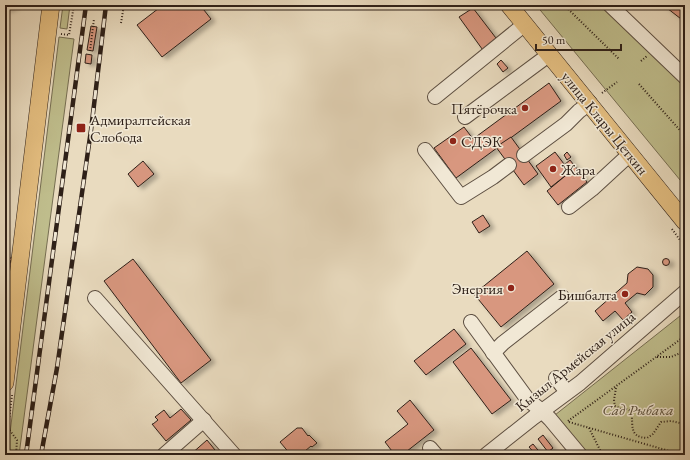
<svg xmlns="http://www.w3.org/2000/svg" width="690" height="460" viewBox="0 0 690 460" font-family="'EB Garamond',serif">
<defs>
<filter id="shadow"><feDropShadow dx="4.5" dy="2.5" stdDeviation="2" flood-color="#0004"/></filter>
</defs>
<rect width="100%" height="100%" fill="#e9dbbf"/>
<filter id="stains"><feTurbulence type="fractalNoise" baseFrequency=".005" numOctaves="4"/><feColorMatrix values="0 0 0 0 .2 0 0 0 0 .09 0 0 0 0 .02 0 0 0 .5 -.17"/></filter>
<radialGradient id="worn" r=".72"><stop offset=".6" stop-color="#630" stop-opacity="0"/><stop offset="1" stop-color="#630" stop-opacity=".3"/></radialGradient>
<!-- green -->
<g fill="#bfbd8c" stroke="#766e52">
<path d="M63 5H70L67 29 60 28Z"/>
<path d="M536 5H603L656 49 685 76V186Z"/>
<path d="M59 37 74 39 19 455H5L6 433H10Z"/>
<path d="M685 312V455H588L555 415Z"/>
</g>
<!-- building -->
<g fill="#d8977f" stroke="#2e2018" filter="url(#shadow)">
<path d="M5 5H17L5 10Z"/>
<path d="M163 5H200L211 19 162 57 137 25Z"/>
<path d="M663 5H685V22Z"/>
<path d="M473 8 499 42 485 53 459 17Z"/>
<path d="M91 26 97 27 93 51 87 50Z"/>
<path d="M86 54 92 55 91 64 85 63Z"/>
<path d="M501 60 508 68 503 72 497 64Z"/>
<path d="M549 83 561 101 456 178 434 148 464 127 473 139Z"/>
<path d="M511 137 538 174 524 185 496 147Z"/>
<path d="M555 152 570 172 551 187 536 166Z"/>
<path d="M567 152 571 157 567 160 564 155Z"/>
<path d="M570 160 587 182 558 205 547 191 570 172 564 165Z"/>
<path d="M143 161 154 174 138 187 128 174Z"/>
<path d="M483 215 490 226 479 233 472 222Z"/>
<path d="M5 246 9 259 12 257 13 260 10 261 13 267 5 266Z"/>
<path d="M527 251 554 284 501 327 474 294Z"/>
<circle cx="666" cy="262" r="3.5"/>
<path d="M133 259 211 360 181 383 104 281Z"/>
<path d="M637 267 648 269 653 275V287L645 295 637 293 625 303 632 312 623 320 615 311 603 321 595 311 627 283 628 274Z"/>
<path d="M454 329 466 344 426 375 414 361Z"/>
<path d="M471 348 511 400 492 414 453 362Z"/>
<path d="M410 400 434 430 402 455H395L385 442 408 424 397 411Z"/>
<path d="M181 409 191 420 166 441 152 424H153L158 420 155 417 164 410 170 418Z"/>
<path d="M297 428H302L308 436 309 435 317 443 312 447 311 446 305 451 308 455H291L280 442Z"/>
<path d="M543 435 553 448 548 452 538 439Z"/>
<path d="M207 440 219 455H190Z"/>
<path d="M533 444 542 455H536L529 447Z"/>
</g>
<g fill="none" stroke-linecap="round" stroke-linejoin="round">
<defs>
<g id="minor">
<path d="M610 5 685 77"/>
<path d="M435 97 525 24"/>
<path d="M465 117 550 54"/>
<path d="M425 150 461 197 493 177 509 165"/>
<path d="M524 155 566 124 579 111 590 103"/>
<path d="M569 207 592 189 630 154"/>
<path d="M95 298 234 455"/>
<path d="M471 322 528 400 542 411 550 419 580 455"/>
<path d="M493 353 503 343 562 297"/>
<path d="M556 378 567 392"/>
<path d="M430 448 436 455"/>
<path d="M164 455 204 420"/>
<path d="M486 455 534 417 580 383 685 292"/>
</g>
<g id="major">
<path d="M509 5 685 222"/>
<path d="M5 383 51 5"/>
</g>
</defs>
<!-- minor casing -->
<use href="#minor" stroke="#5d4f42" stroke-width="16"/>
<!-- major casing -->
<use href="#major" stroke="#2e2018" stroke-width="18"/>
<!-- path -->
<g stroke="#2e2018" stroke-width="2" stroke-dasharray="1 2" stroke-linecap="butt">
<path d="M564 5 619 59"/>
<path d="M121 23 124 5"/>
<path d="M61 34 69 35 74 5"/>
<path d="M90 51 94 19"/>
<path d="M641 61 647 56"/>
<path d="M639 84 685 136"/>
<path d="M602 93 617 82"/>
<path d="M672 229 685 247"/>
<path d="M657 357H671L685 351"/>
<path d="M685 383 682 387 685 392"/>
<path d="M616 388 614 400 615 406 621 409H626L631 411C634 425 628 437 647 438L653 434 661 422 671 421 680 423 685 422"/>
<path d="M12 395 8 428 17 440 16 455"/>
<path d="M568 421 685 336"/>
<path d="M569 422 683 455"/>
<path d="M589 428 601 452 605 455H614"/>
</g>
<!-- minor -->
<use href="#minor" stroke="#f1e8d5" stroke-width="14"/>
<!-- major -->
<use href="#major" stroke="#e4be80" stroke-width="17"/>
<defs>
<g id="rail">
<path d="M26 455 86 5"/>
<path d="M41 455 57 368 91 130 106 5"/>
</g>
</defs>
<!-- rail casing -->
<use href="#rail" stroke="#2e2018" stroke-width="4.5"/>
<!-- rail -->
<use href="#rail" stroke="#f1e8d5" stroke-width="3" stroke-dasharray="9" stroke-linecap="butt"/>
</g>
<!-- markers -->
<g fill="#8f2418" stroke="#f1e8d5" stroke-width="1.5">
<circle cx="525" cy="108" r="4"/>
<rect x="76" y="123" width="10" height="10" rx="2"/>
<circle cx="453" cy="141" r="4"/>
<circle cx="553" cy="169" r="4"/>
<circle cx="511" cy="288" r="4"/>
<circle cx="625" cy="294" r="4"/>
</g>
<g text-anchor="middle" dominant-baseline="central" stroke-width="3" stroke-linejoin="round" paint-order="stroke">
<!-- poi labels -->
<g font-size="15" fill="#2e2018" stroke="#f1e8d5" text-anchor="end">
<text x="517" y="108">Пятёрочка</text>
<text x="90" y="119" text-anchor="start">Адмиралтейская<tspan x="90" dy="17">Слобода</tspan></text>
<text x="461" y="141" text-anchor="start">СДЭК</text>
<text x="561" y="169" text-anchor="start">Жара</text>
<text x="503" y="288">Энергия</text>
<text x="617" y="294">Бишбалта</text>
</g>
<!-- street labels -->
<g font-size="15" fill="#2e2018" stroke="#f1e8d5">
<text transform="translate(605 123) rotate(51)">улица Клары Цеткин</text>
<text transform="translate(575 361) rotate(-39)">Кызыл Армейская улица</text>
</g>
<!-- park labels -->
<g font-size="15" font-style="italic" fill="#5a4f3b" stroke="#f1e8d5">
<text x="638" y="409">Сад Рыбака</text>
</g>
</g>
<!-- margin -->
<rect width="690" height="460" fill="none" stroke="#e9dbbf" stroke-width="20"/>
<rect x="6" y="6" width="678" height="448" fill="none" stroke="#2e2018" stroke-width="2"/>
<rect x="10" y="10" width="670" height="440" fill="none" stroke="#2e2018"/>
<!-- scale -->
<path d="M536 44v6h85v-6" fill="none" stroke="#2e2018" stroke-width="2"/>
<text x="542" y="44" font-size="12" fill="#2e2018" stroke="#f1e8d5" stroke-width="3" paint-order="stroke">50 m</text>
<rect width="100%" height="100%" filter="url(#stains)"/>
<rect width="100%" height="100%" fill="url(#worn)"/>
</svg>
